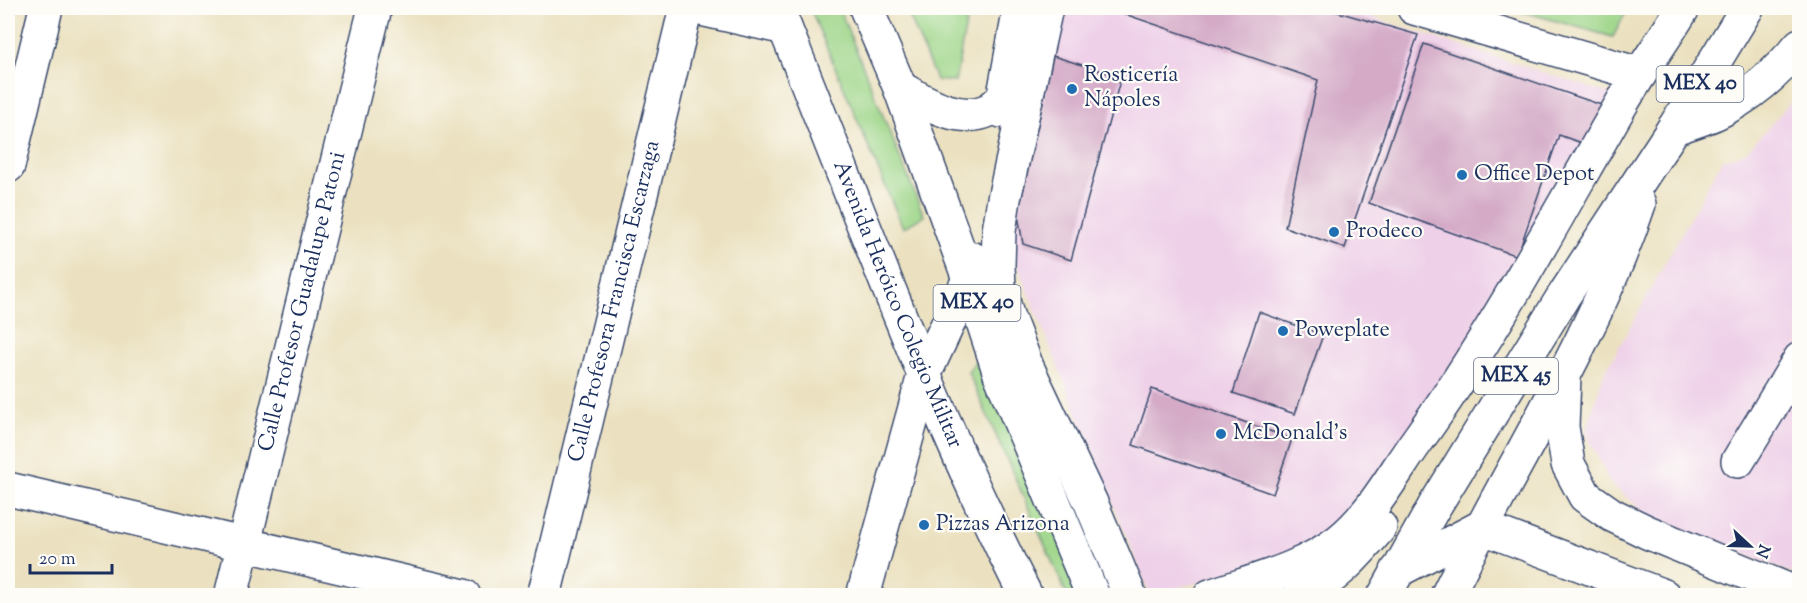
<svg xmlns="http://www.w3.org/2000/svg" width="1807" height="603" viewBox="0 0 1807 603" font-family="'Sorts Mill Goudy',serif">
<rect width="100%" height="100%" fill="#fdfcf7"/>
<filter id="ink" filterUnits="userSpaceOnUse"><feTurbulence type="fractalNoise" baseFrequency=".0167" numOctaves="2"/><feDisplacementMap in="SourceGraphic" scale="12" xChannelSelector="R" yChannelSelector="G"/><feConvolveMatrix kernelMatrix="1 2 1 2 8 2 1 2 1" color-interpolation-filters="sRGB"/></filter>
<filter id="wash" filterUnits="userSpaceOnUse"><feTurbulence type="fractalNoise" baseFrequency=".008" numOctaves="4" result="noise"/><feDisplacementMap in="SourceGraphic" scale="24" xChannelSelector="R" yChannelSelector="G"/><feGaussianBlur stdDeviation="1.35" result="paint"/><feColorMatrix in="noise" values="0 0 0 0 0 0 0 0 0 0 0 0 0 0 0 0 0 1.4 0 .05"/><feComposite in="paint" operator="in"/></filter>
<g filter="url(#wash)">
<rect width="100%" height="100%" fill="#ebe1c0"/>
<!-- built -->
<g fill="#eed0e8">
<path d="M1057 8H1343L1616 96 1399 459 1313 547 1227 575 1150 595 1006 237Z"/>
<path d="M1799 93V576L1650 517 1610 483 1586 432 1603 376 1722 160 1746 152Z"/>
</g>
<!-- green -->
<g fill="#9dd588" stroke="#5c8273" stroke-width="1.5">
<path d="M810 8H839L924 216 903 228Z"/>
<path d="M906 8H969L955 82 936 80Z"/>
<path d="M1510 8H1628L1613 37Z"/>
<path d="M980 354 1085 595H1067L968 372Z"/>
</g>
<g id="blocks">
<!-- building -->
<g fill="#d4aac7">
<path d="M1107 8H1324L1418 35 1345 248 1285 227 1318 80Z"/>
<path d="M1424 44 1610 108 1590 146 1559 135 1517 256 1369 203Z"/>
<path d="M1053 56 1121 77 1071 260 1023 244 1018 215Z"/>
<path d="M1259 312 1323 335 1295 414 1233 393Z"/>
<path d="M1152 389 1292 439 1273 494 1133 445Z"/>
</g>
</g>
</g>
<g filter="url(#ink)">
<use href="#blocks" fill-opacity="0" stroke="#3a4a6d" stroke-width="1.5"/>
<g fill="none" stroke-linecap="round" stroke-linejoin="round">
<defs>
<g id="minor">
<path d="M696 8 785 28"/>
<path d="M1046 8 1004 199 999 231 998 266 999 286 1007 315 1027 367 1091 503 1130 596"/>
<path d="M1414 8 1639 74"/>
<path d="M1001 111 1020 8"/>
<path d="M1674 128C1689 123 1707 118 1722 110 1753 94 1778 72 1800 45"/>
<path d="M1564 377 1562 427 1568 464 1585 496 1612 515 1647 532 1800 595"/>
<path d="M1738 461 1800 359"/>
<path d="M8 489 464 596"/>
<path d="M1481 527 1664 596"/>
<path id="s1" d="M231 596 375 8"/>
<path id="s2" d="M544 596 686 8"/>
<path d="M863 596 924 375 969 279 973 259"/>
<path d="M1210 596C1253 581 1303 569 1339 541 1372 515 1393 474 1417 441 1494 334 1556 217 1622 103 1641 70 1664 40 1683 8"/>
<path d="M1299 596C1333 582 1357 555 1380 527"/>
</g>
<g id="major">
<path id="s3" d="M777 8C857 204 929 406 1026 596"/>
<path d="M866 8 900 88 969 279 1000 374 1093 596"/>
<path d="M900 88C925 102 959 124 989 110 994 107 999 101 1004 98"/>
<path d="M8 166 46 8"/>
<path d="M1397 571 1481 527"/>
<path d="M1384 596 1434 507 1563 297 1674 128 1747 8"/>
<path d="M1447 596C1511 465 1592 343 1639 204"/>
</g>
</defs>
<!-- minor casing -->
<use href="#minor" stroke="#3a4a6d" stroke-width="36"/>
<!-- major casing -->
<use href="#major" stroke="#3a4a6d" stroke-width="36"/>
<!-- minor -->
<use href="#minor" stroke="#fff" stroke-width="33"/>
<!-- major -->
<use href="#major" stroke="#fff" stroke-width="33"/>
</g>
</g>
<!-- markers -->
<g fill="#1f6fb2" stroke="#fdfcf7" stroke-width="2">
<circle cx="1072" cy="89" r="6"/>
<circle cx="1462" cy="175" r="6"/>
<circle cx="1334" cy="232" r="6"/>
<circle cx="1283" cy="331" r="6"/>
<circle cx="1221" cy="434" r="6"/>
<circle cx="924" cy="525" r="6"/>
</g>
<g text-anchor="middle" dominant-baseline="central" stroke-width="4.5" stroke-linejoin="round" paint-order="stroke">
<!-- shield labels -->
<g fill="#fdfcf7" stroke="#5f6c8c" stroke-width="1.5">
<rect x="1656.5" y="66" width="87" height="36" rx="4.5"/>
<rect x="933.5" y="285" width="87" height="36" rx="4.5"/>
<rect x="1474" y="358" width="84" height="36" rx="4.5"/>
</g>
<g font-size="21" font-weight="bold" fill="#1b2f5e">
<text x="1700" y="84">MEX 40</text>
<text x="977" y="303">MEX 40</text>
<text x="1516" y="376">MEX 45</text>
</g>
<!-- poi labels -->
<g font-size="22" fill="#1b2f5e" stroke="#fdfcf7" text-anchor="start">
<text x="1084" y="76">Rosticería<tspan x="1084" dy="25">Nápoles</tspan></text>
<text x="1474" y="175">Office Depot</text>
<text x="1346" y="232">Prodeco</text>
<text x="1295" y="331">Poweplate</text>
<text x="1233" y="434">McDonald's</text>
<text x="936" y="525">Pizzas Arizona</text>
</g>
<!-- street labels -->
<g font-size="22" fill="#1b2f5e" stroke="#fdfcf7">
<text stroke="none"><textPath href="#s1" startOffset="303">Calle Profesor Guadalupe Patoni</textPath></text>
<text stroke="none"><textPath href="#s2" startOffset="303">Calle Profesora Francisca Escarzaga</textPath></text>
<text stroke="none"><textPath href="#s3" startOffset="320">Avenida Heróico Colegio Militar</textPath></text>
</g>
</g>
<!-- margin -->
<rect width="1807" height="603" fill="none" stroke="#fdfcf7" stroke-width="30"/>
<!-- north arrow -->
<g transform="translate(1750 546) rotate(112)" stroke="#fdfcf7" stroke-width="4.5" paint-order="stroke">
<path d="M0-4.5L10 22L0 15L-10 22Z" fill="#1b2f5e"/>
<text y="-9" font-size="16" font-weight="bold" text-anchor="middle" fill="#1b2f5e">N</text>
</g>
<!-- scale -->
<path d="M30 564v9h82v-9" fill="none" stroke="#1b2f5e" stroke-width="3"/>
<text x="39" y="564" font-size="18" fill="#1b2f5e" stroke="#fdfcf7" stroke-width="4.5" paint-order="stroke">20 m</text>
</svg>
